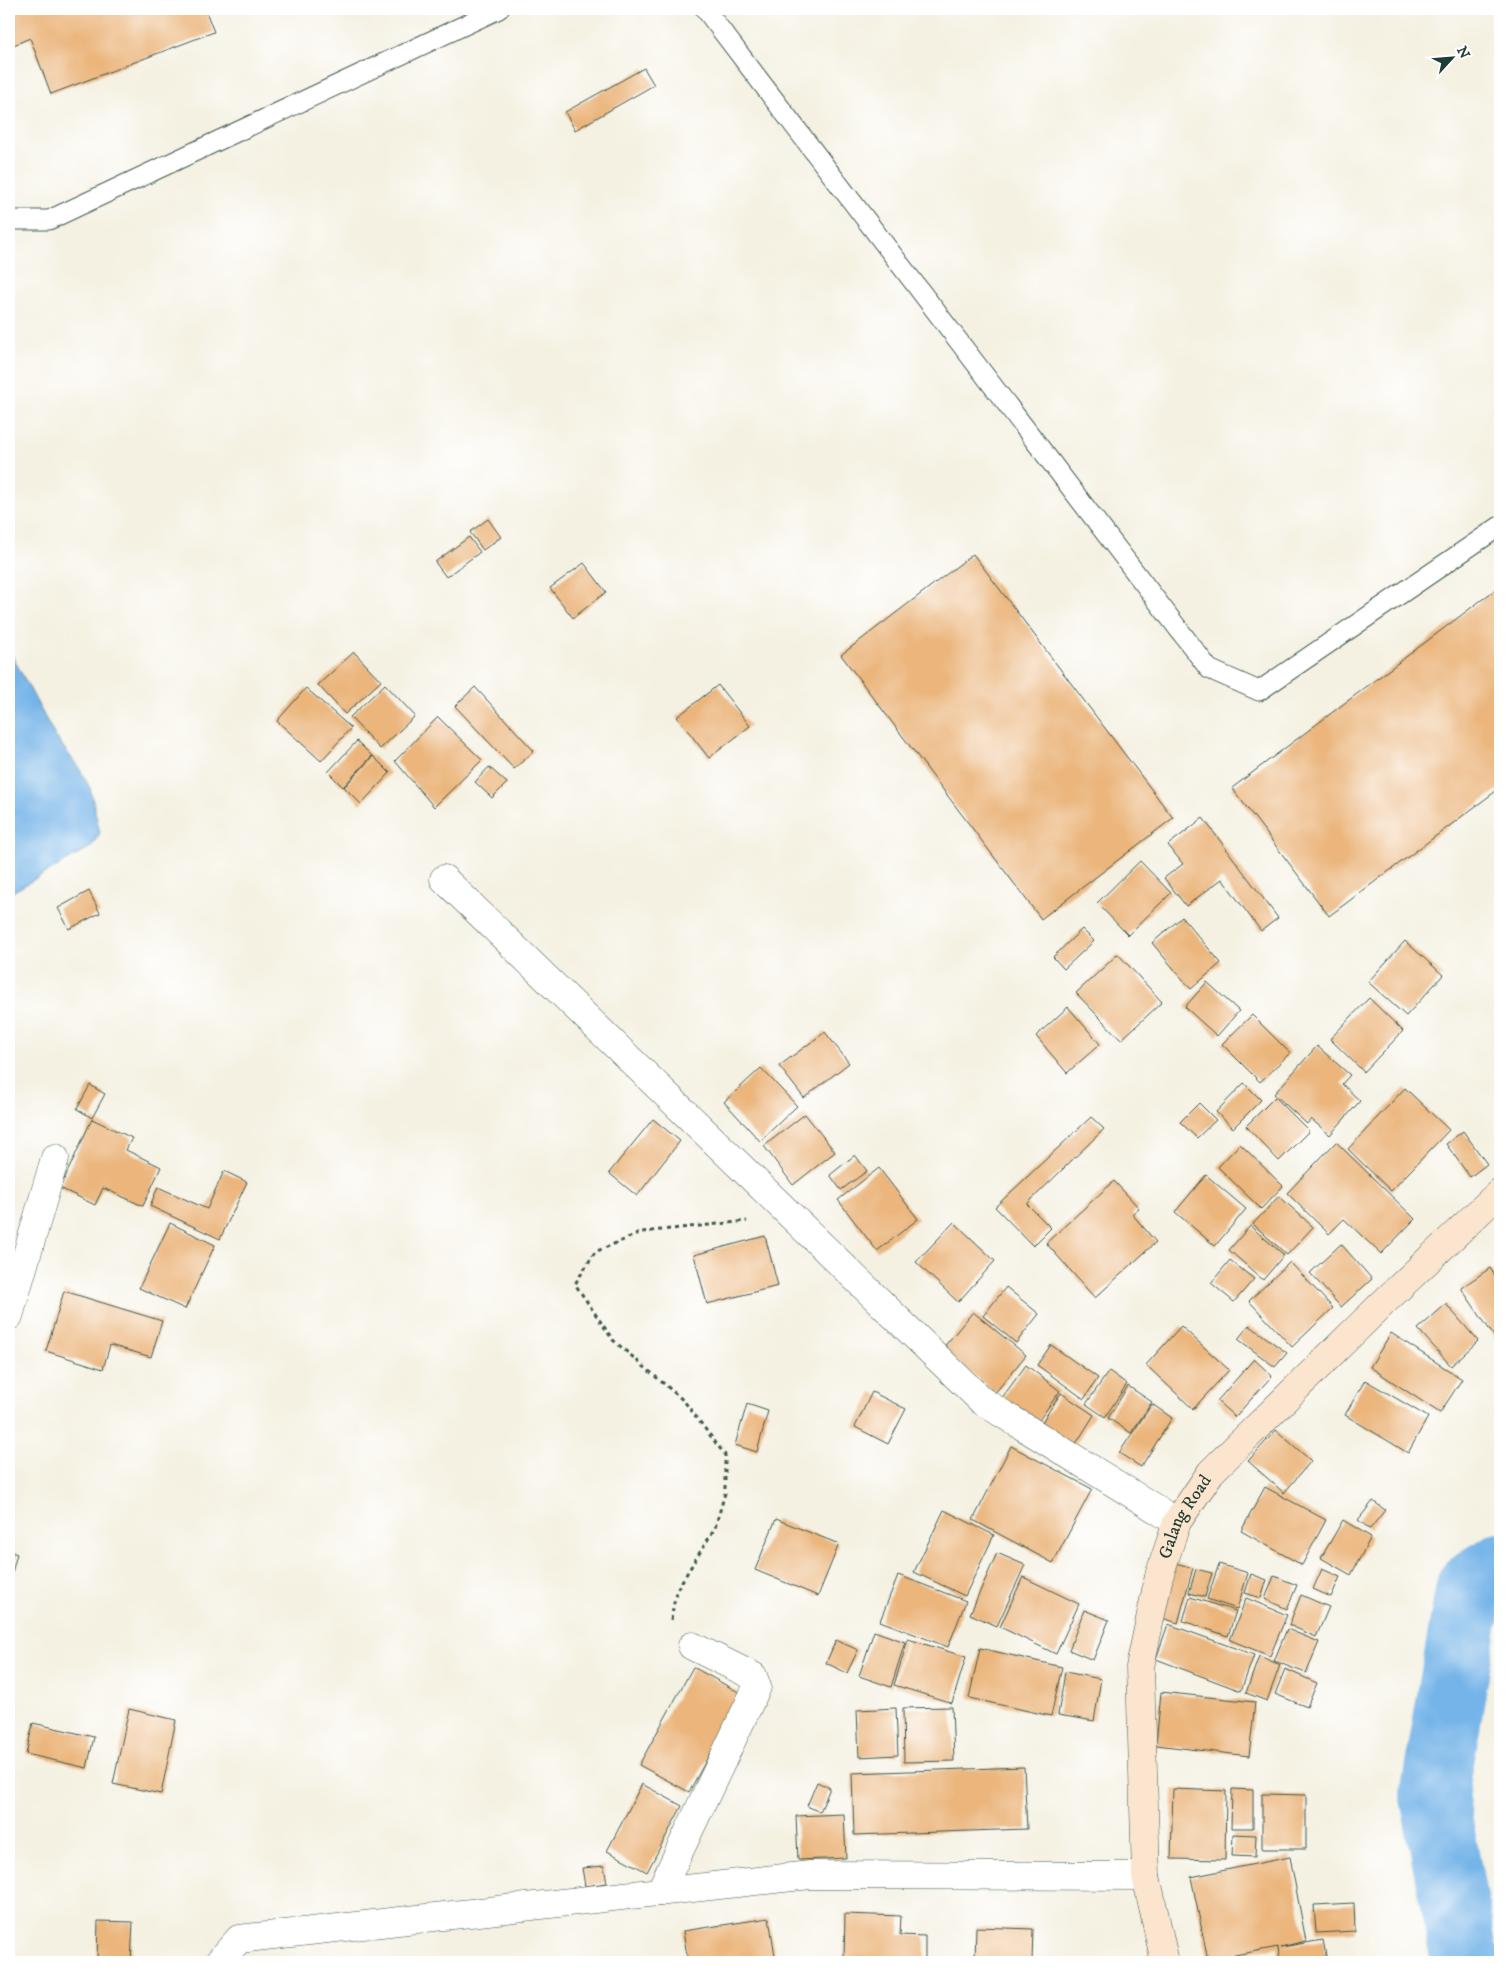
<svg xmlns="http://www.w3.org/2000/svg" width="1509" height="1971" viewBox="0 0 1509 1971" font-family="'IM FELL DW Pica',serif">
<rect width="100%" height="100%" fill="#fff"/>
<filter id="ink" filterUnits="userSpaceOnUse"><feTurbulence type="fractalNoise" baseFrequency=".02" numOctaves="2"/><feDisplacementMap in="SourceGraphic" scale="10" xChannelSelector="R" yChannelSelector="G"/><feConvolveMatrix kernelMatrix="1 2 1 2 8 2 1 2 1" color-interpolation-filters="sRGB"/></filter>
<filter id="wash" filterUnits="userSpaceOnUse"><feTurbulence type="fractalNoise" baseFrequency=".0096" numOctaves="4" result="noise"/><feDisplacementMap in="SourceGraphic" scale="20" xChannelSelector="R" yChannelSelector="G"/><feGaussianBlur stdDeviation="1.12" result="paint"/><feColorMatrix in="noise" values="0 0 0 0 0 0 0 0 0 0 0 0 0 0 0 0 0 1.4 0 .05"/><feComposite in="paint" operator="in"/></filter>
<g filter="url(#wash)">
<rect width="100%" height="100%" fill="#f4f1e2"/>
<!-- water -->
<path fill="#75b4e8" stroke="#4a788e" d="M9 650 55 736 79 768 90 788 100 833 91 847 9 894Z"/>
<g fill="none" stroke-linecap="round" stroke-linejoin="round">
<!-- river -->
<path stroke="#75b4e8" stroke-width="68" d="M1465 1962 1434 1796 1470 1586 1500 1567"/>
</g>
<g id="blocks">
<!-- building -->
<g fill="#ebb57b">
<path d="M9 9H205L214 32 51 94 30 38 9 47Z"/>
<path d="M644 68 654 85 575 130 565 112Z"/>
<path d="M488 519 501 537 483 550 470 532Z"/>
<path d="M469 537 480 552 446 577 435 562Z"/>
<path d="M973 554 1173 818 1041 919 841 655Z"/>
<path d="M584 563 606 592 573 618 550 588Z"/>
<path d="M1500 586V788L1329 916 1232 788Z"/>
<path d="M354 652 381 681 345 714 318 685Z"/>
<path d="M385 684 415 716 380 749 350 717Z"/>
<path d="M718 685 750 726 709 758 677 717Z"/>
<path d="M475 687 534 751 514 769 455 706Z"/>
<path d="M306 688 351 728 321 761 277 721Z"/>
<path d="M438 717 482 760 434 807 395 761Z"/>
<path d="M357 741 372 756 343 787 328 772Z"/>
<path d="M373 756 390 773 361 804 344 787Z"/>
<path d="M489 767 507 783 492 798 475 782Z"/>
<path d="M1203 818 1278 918 1261 931 1222 879 1186 906 1164 878 1183 864 1168 845Z"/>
<path d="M1140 861 1171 893 1128 935 1097 903Z"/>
<path d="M89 891 100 913 69 929 58 908Z"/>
<path d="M1182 917 1221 963 1191 989 1152 943Z"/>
<path d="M1082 929 1094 941 1064 969 1053 957Z"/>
<path d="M1405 941 1443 975 1406 1016 1368 982Z"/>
<path d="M1118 954 1162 1002 1121 1040 1076 993Z"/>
<path d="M1207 982 1239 1011 1217 1036 1185 1007Z"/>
<path d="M1369 998 1403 1031 1364 1072 1330 1039Z"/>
<path d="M1068 1007 1100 1044 1067 1073 1036 1036Z"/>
<path d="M1252 1015 1290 1053 1260 1082 1222 1044Z"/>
<path d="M825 1032 849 1063 804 1098 779 1066Z"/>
<path d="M1317 1046 1350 1075 1342 1084 1360 1101 1330 1135 1311 1119 1307 1124 1274 1094Z"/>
<path d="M761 1068 797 1106 760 1141 724 1102Z"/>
<path d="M1244 1083 1261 1100 1233 1128 1216 1112Z"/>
<path d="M90 1085 105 1094 92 1118 77 1109Z"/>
<path d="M1405 1088 1449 1130 1391 1191 1348 1149Z"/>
<path d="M1275 1097 1309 1131 1279 1161 1246 1126Z"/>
<path d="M1199 1103 1216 1120 1197 1138 1180 1122Z"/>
<path d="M805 1114 835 1152 793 1185 764 1146Z"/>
<path d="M1091 1117 1104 1129 1027 1204 1051 1228 1033 1246 995 1207Z"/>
<path d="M92 1119 132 1138 126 1150 161 1167 143 1206 103 1188 95 1205 60 1188Z"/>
<path d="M653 1119 680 1141 637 1196 609 1173Z"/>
<path d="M1463 1131 1487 1164 1470 1177 1446 1144Z"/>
<path d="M1336 1142 1415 1219 1381 1254 1344 1219 1329 1234 1287 1193Z"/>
<path d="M1240 1144 1283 1186 1261 1209 1218 1167Z"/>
<path d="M855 1155 867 1171 841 1190 830 1175Z"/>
<path d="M879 1168 918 1219 877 1251 838 1200Z"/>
<path d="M224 1171 247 1182 220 1239 150 1206 158 1187 207 1209Z"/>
<path d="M1206 1175 1246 1209 1215 1246 1175 1212Z"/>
<path d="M1114 1181 1139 1208 1132 1214 1156 1242 1095 1298 1046 1243Z"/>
<path d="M1279 1196 1313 1227 1287 1255 1253 1224Z"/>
<path d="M954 1222 995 1261 958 1302 916 1262Z"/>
<path d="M170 1223 215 1245 185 1309 139 1288Z"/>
<path d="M1250 1226 1284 1255 1263 1280 1229 1250Z"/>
<path d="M765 1236 778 1286 707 1304 694 1255Z"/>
<path d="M1341 1244 1372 1279 1341 1307 1310 1273Z"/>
<path d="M1230 1260 1254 1279 1234 1302 1211 1283Z"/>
<path d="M1290 1262 1333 1308 1292 1347 1249 1301Z"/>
<path d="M1490 1268 1500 1283V1345L1461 1288Z"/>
<path d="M1006 1287 1039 1314 1016 1343 983 1316Z"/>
<path d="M64 1291 162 1321 151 1357 110 1345 103 1369 46 1351Z"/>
<path d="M1446 1304 1478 1341 1451 1366 1418 1329Z"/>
<path d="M973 1312 1026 1355 995 1393 942 1349Z"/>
<path d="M1249 1325 1287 1353 1275 1367 1238 1339Z"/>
<path d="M1181 1326 1229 1370 1193 1409 1146 1365Z"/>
<path d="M1391 1333 1462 1379 1440 1413 1370 1367Z"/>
<path d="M1051 1345 1098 1378 1084 1399 1037 1365Z"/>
<path d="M1254 1359 1272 1376 1235 1417 1217 1401Z"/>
<path d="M1026 1365 1060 1391 1034 1427 999 1402Z"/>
<path d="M1109 1371 1127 1384 1105 1417 1086 1404Z"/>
<path d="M1365 1380 1428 1417 1408 1453 1345 1415Z"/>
<path d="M1128 1386 1152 1402 1131 1433 1108 1418Z"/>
<path d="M872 1392 906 1409 888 1444 855 1427Z"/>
<path d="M1061 1393 1094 1415 1072 1450 1038 1428Z"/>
<path d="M747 1404 768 1411 757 1452 735 1445Z"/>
<path d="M1152 1404 1172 1418 1141 1467 1119 1453Z"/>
<path d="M1276 1430 1311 1461 1284 1493 1248 1461Z"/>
<path d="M1011 1446 1092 1489 1053 1563 973 1520Z"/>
<path d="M1265 1487 1326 1520 1302 1565 1241 1531Z"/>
<path d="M1373 1501 1385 1510 1370 1529 1358 1520Z"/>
<path d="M944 1510 994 1535 965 1596 914 1572Z"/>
<path d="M776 1519 839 1544 818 1596 755 1570Z"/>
<path d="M1343 1520 1371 1537 1351 1575 1321 1558Z"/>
<path d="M9 1551 17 1554 9 1584Z"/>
<path d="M997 1553 1025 1565 997 1626 970 1614Z"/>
<path d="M1172 1562 1193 1568 1178 1623 1156 1616Z"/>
<path d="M1219 1564 1248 1573 1237 1609 1207 1599Z"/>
<path d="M1196 1569 1212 1573 1205 1597 1189 1593Z"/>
<path d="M1322 1569 1340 1577 1331 1597 1313 1589Z"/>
<path d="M1251 1574 1267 1580 1261 1598 1245 1593Z"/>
<path d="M898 1575 966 1601 948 1647 880 1621Z"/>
<path d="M1274 1576 1297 1585 1287 1609 1265 1599Z"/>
<path d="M1023 1577 1079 1604 1056 1654 1000 1627Z"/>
<path d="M1301 1595 1329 1607 1316 1637 1289 1625Z"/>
<path d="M1190 1597 1236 1611 1228 1636 1183 1621Z"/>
<path d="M1246 1598 1287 1615 1270 1656 1230 1640Z"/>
<path d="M1084 1610 1109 1620 1093 1660 1069 1650Z"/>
<path d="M1168 1624 1254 1655 1241 1691 1156 1659Z"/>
<path d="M1287 1629 1319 1642 1306 1673 1274 1661Z"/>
<path d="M874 1631 905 1642 891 1687 859 1676Z"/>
<path d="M908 1639 966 1657 952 1703 894 1685Z"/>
<path d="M836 1640 858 1650 847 1673 826 1663Z"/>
<path d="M980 1648 1062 1667 1051 1716 969 1698Z"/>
<path d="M1259 1656 1280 1665 1267 1701 1246 1693Z"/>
<path d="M693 1667 742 1694 689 1792 639 1765Z"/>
<path d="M1285 1669 1317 1683 1307 1707 1275 1694Z"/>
<path d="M1065 1672 1101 1679 1094 1721 1058 1715Z"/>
<path d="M1161 1692 1255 1702 1249 1756 1156 1745Z"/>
<path d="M952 1707 954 1761 904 1762 903 1708Z"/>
<path d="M896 1708 898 1755 859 1757 857 1710Z"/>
<path d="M129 1709 176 1720 161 1794 113 1784Z"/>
<path d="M33 1723 94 1737 87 1768 26 1754Z"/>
<path d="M1024 1767 1027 1829 854 1835 852 1773Z"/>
<path d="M817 1782 830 1788 820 1812 807 1806Z"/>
<path d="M642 1784 682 1806 647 1872 607 1851Z"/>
<path d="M1173 1789 1226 1791 1225 1860 1171 1859Z"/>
<path d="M1232 1789 1253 1790V1828H1231Z"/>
<path d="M1262 1794 1306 1795V1849H1262Z"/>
<path d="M844 1814 846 1858 798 1860 796 1816Z"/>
<path d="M1233 1834 1256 1835 1255 1857 1232 1856Z"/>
<path d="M1290 1857 1306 1941 1281 1947 1323 1940 1327 1961 1280 1962 1278 1947 1208 1960 1191 1877Z"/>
<path d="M604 1866 607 1883 585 1886 582 1868Z"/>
<path d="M1354 1903 1355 1931 1316 1933 1314 1905Z"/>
<path d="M845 1914 901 1916 900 1935 925 1936V1962H844Z"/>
<path d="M769 1918 776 1962H688L683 1931Z"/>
<path d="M98 1921 133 1922 131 1962H97Z"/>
<path d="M976 1927 1033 1929 1032 1962H975Z"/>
</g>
</g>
</g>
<g filter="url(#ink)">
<use href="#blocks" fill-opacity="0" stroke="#3f584e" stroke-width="1"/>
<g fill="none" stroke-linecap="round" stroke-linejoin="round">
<defs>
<g id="lane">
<path d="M705 9 1209 669 1259 691 1500 526"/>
<path d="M9 220H49L499 9"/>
</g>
<g id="street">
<path d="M444 879 982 1401 1177 1522"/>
<path d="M9 1316 55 1158"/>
<path d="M660 1892 757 1687 753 1676 692 1646"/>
<path d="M219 1962 239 1939 810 1875 1146 1876"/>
</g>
<g id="secondary">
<path id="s1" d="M1165 1962 1146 1876 1140 1667 1159 1576 1177 1522 1211 1472 1382 1304 1500 1192"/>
</g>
</defs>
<!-- lane casing -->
<use href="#lane" stroke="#3f584e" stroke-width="21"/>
<!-- street casing -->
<use href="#street" stroke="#3f584e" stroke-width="29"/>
<!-- secondary casing -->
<use href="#secondary" stroke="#3f584e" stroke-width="29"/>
<!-- path -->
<path stroke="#3f584e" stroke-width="3" stroke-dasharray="4 4" stroke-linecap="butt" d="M671 1620 676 1591 715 1528 725 1493V1455L684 1401 613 1340 575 1284 595 1252 642 1232 747 1221"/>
<!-- lane -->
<use href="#lane" stroke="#fff" stroke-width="19"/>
<!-- street -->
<use href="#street" stroke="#fff" stroke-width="28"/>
<!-- secondary -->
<use href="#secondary" stroke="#fce5cf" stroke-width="28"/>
</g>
</g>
<g text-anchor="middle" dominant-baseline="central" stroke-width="5" stroke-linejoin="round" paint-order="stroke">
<!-- street labels -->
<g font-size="18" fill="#1f3d34" stroke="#fff">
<text stroke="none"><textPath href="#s1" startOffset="455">Galang Road</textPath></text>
</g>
</g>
<!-- margin -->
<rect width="1509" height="1971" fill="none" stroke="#fff" stroke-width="30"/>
<!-- north arrow -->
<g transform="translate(1452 58) rotate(64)" stroke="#ffffff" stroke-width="4" paint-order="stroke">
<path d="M0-4L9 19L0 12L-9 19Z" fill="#1f3d34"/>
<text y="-8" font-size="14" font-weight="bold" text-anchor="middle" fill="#1f3d34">N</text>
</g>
</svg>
